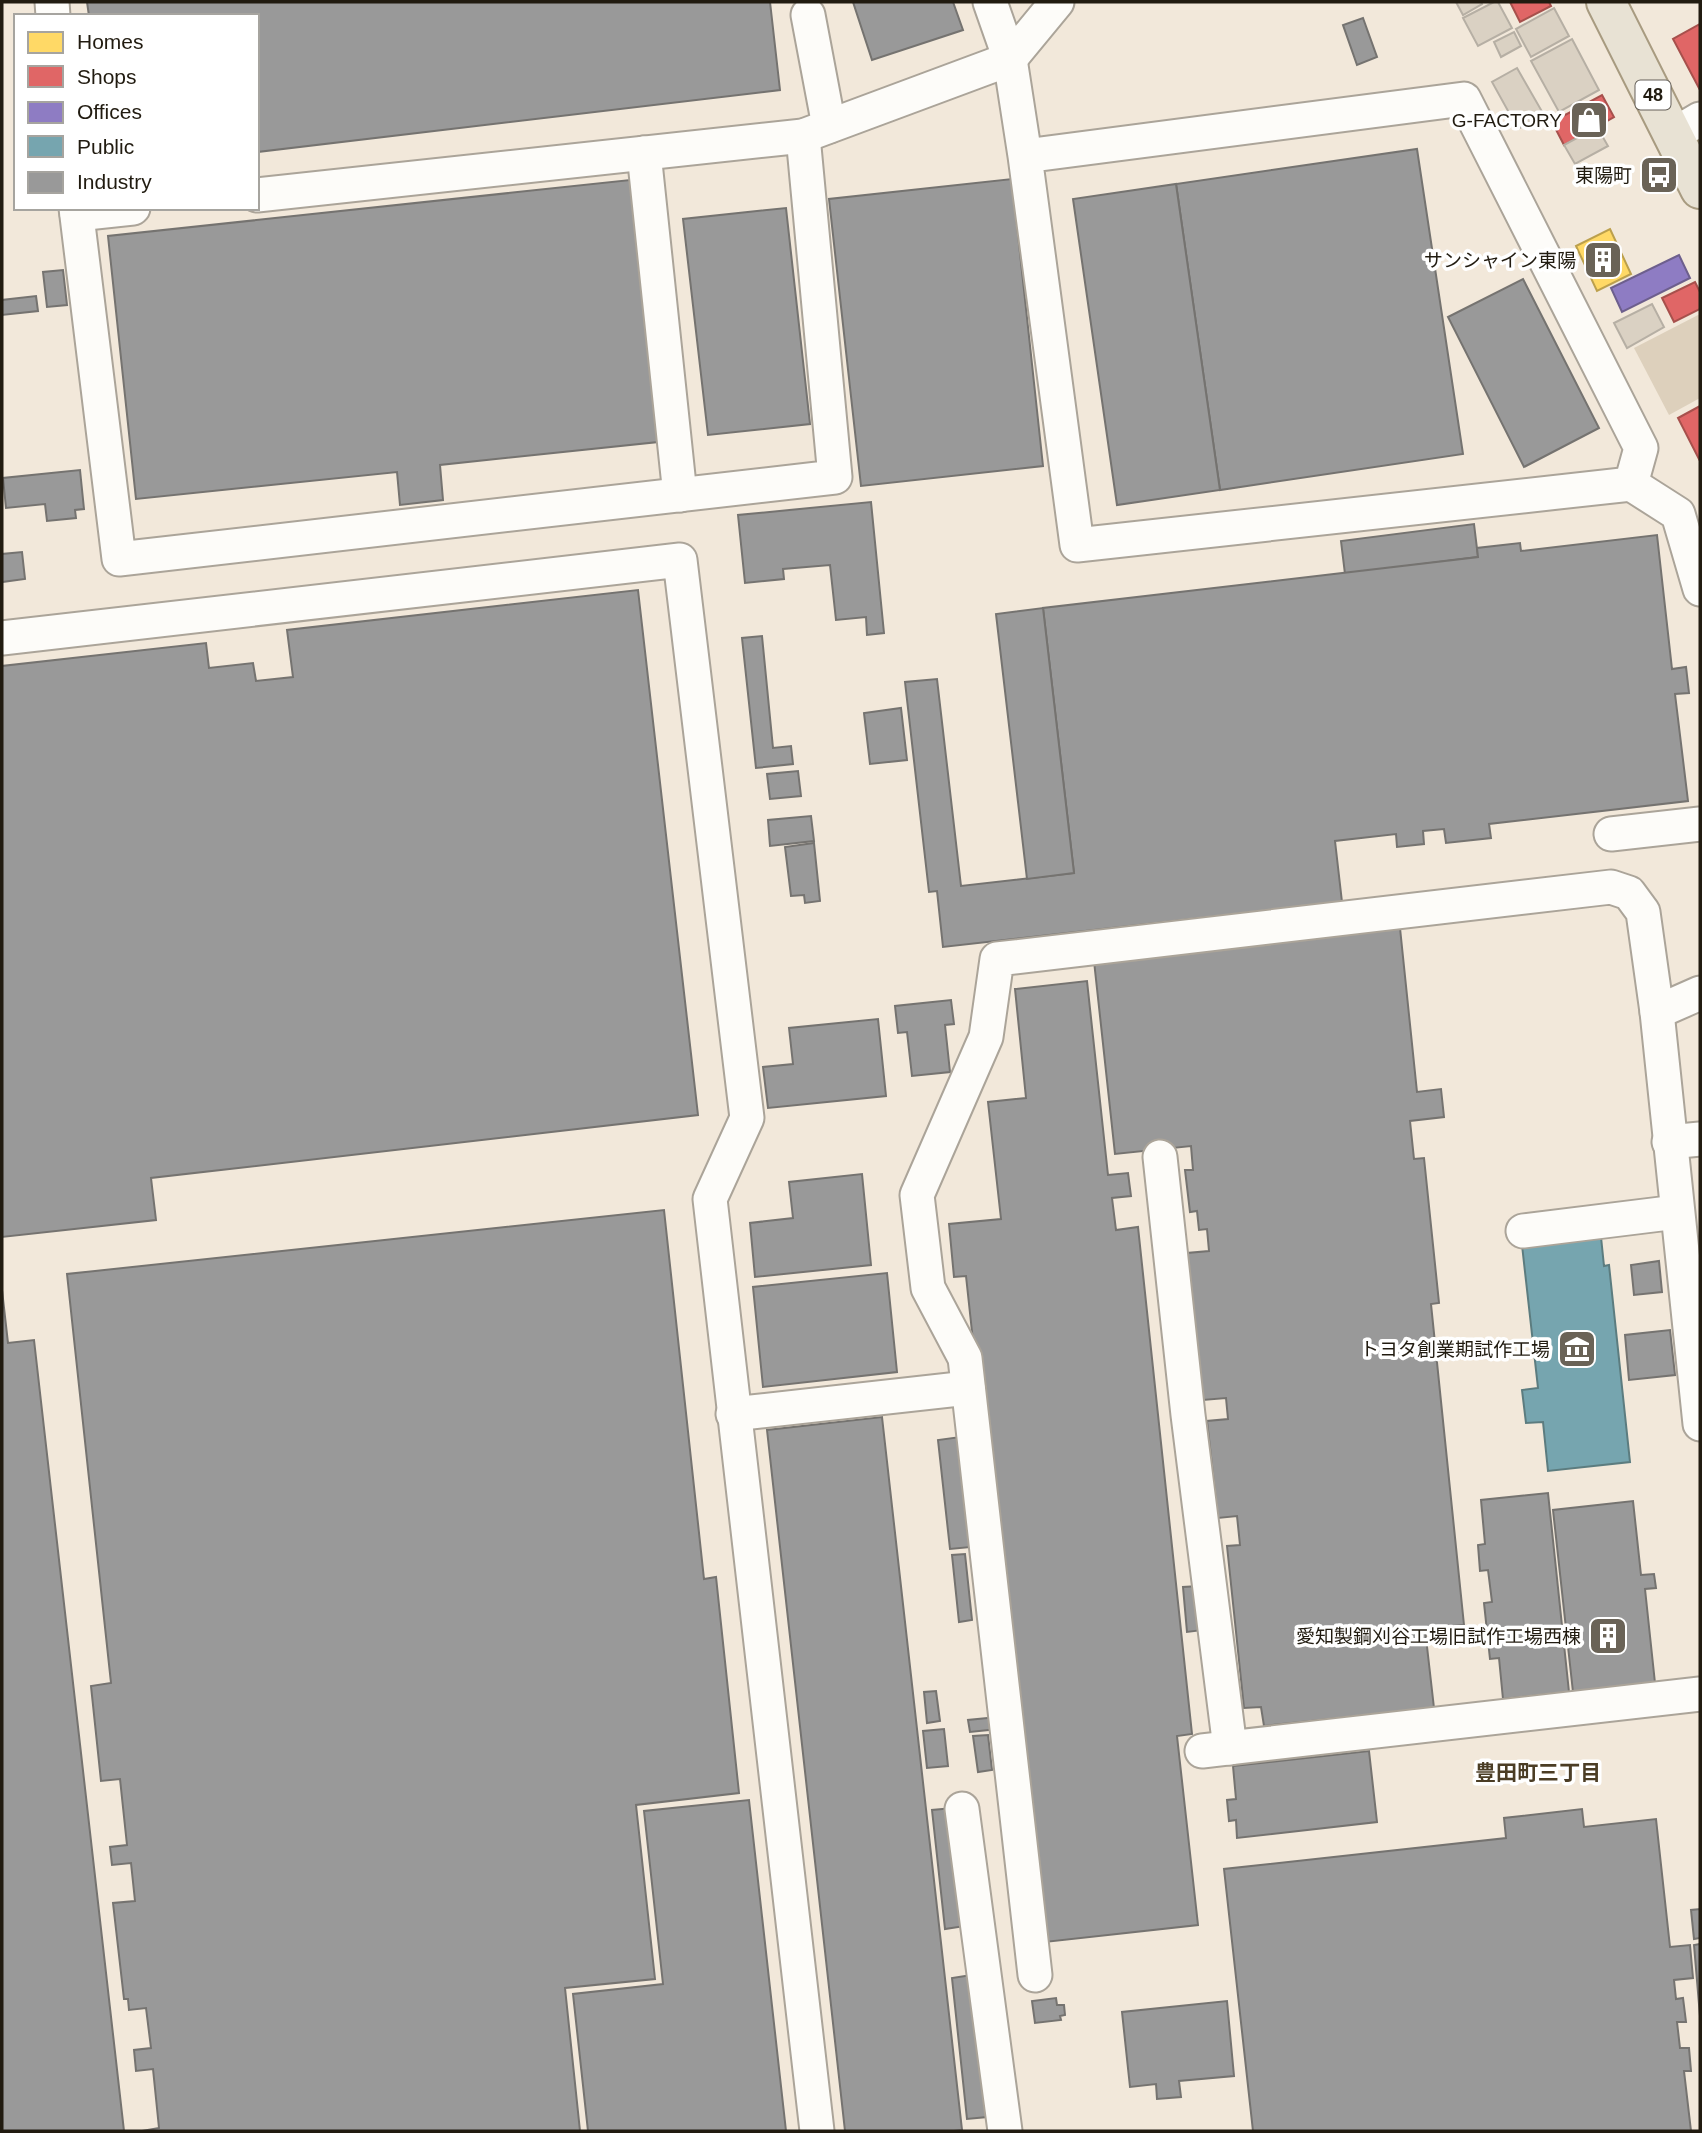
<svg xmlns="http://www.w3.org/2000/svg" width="1702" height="2133" viewBox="0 0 1702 2133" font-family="Helvetica,'Noto Sans JP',sans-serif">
<rect width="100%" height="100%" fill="#f2e8da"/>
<!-- green -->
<path fill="#ddd0bc" d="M1700 314V398L1669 415 1634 348Z"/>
<!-- homes -->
<path fill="#ffd966" stroke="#bca04c" stroke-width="2" d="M1610 229 1631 274 1597 291 1576 246Z"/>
<!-- shops -->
<g fill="#e06666" stroke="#a7504c" stroke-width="2">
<path d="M1510 2H1549L1551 6 1520 22Z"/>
<path d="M1700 24V90L1673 39Z"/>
<path d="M1602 95 1614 117 1564 145 1552 122Z"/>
<path d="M1695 282 1700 292V309L1674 322 1662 298Z"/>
<path d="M1700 406V461L1678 418Z"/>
</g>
<!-- offices -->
<path fill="#8e7cc3" stroke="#6d5f8d" stroke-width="2" d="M1679 255 1690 278 1622 312 1611 288Z"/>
<!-- public -->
<path fill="#76a5af" stroke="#5c7c7f" stroke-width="2" d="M1601 1237 1604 1266 1609 1265 1630 1462 1548 1471 1543 1422 1526 1423 1522 1390 1538 1388 1522 1245Z"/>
<!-- industry -->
<g fill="#999" stroke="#757370" stroke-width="2">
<path d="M87 2H770L780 90 257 152V16H89Z"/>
<path d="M853 2H953L963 30 872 60Z"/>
<path d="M1363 18 1377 57 1357 65 1343 25Z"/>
<path d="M1417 149 1463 454 1220 490 1176 184Z"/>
<path d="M1012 179 1043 466 861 486 829 199Z"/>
<path d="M630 180 658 442 440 465 443 500 400 505 397 472 136 499 108 236Z"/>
<path d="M1176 184 1220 490 1117 505 1073 199Z"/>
<path d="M786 208 810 424 708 435 683 219Z"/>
<path d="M63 270 67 305 47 307 43 272Z"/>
<path d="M1523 279 1599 428 1524 467 1448 317Z"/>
<path d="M36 296 38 311 2 315V300Z"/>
<path d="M80 470 84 509 75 510 76 518 47 521 45 504 6 508 3 478Z"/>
<path d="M871 502 884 633 867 635 866 617 836 620 830 565 783 569 784 579 745 583 738 515Z"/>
<path d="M1474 524 1478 557 1345 574 1341 541Z"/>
<path d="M1657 535 1672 669 1686 667 1689 693 1675 694 1688 801 1489 824 1491 838 1446 843 1444 829 1423 831 1424 844 1397 847 1396 834 1335 841 1342 902 943 947 937 891 929 892 905 682 937 679 961 886 1074 873 1043 608 1478 557 1477 548 1520 543 1521 551Z"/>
<path d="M22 552 25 579 2 582V554Z"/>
<path d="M638 590 698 1115 151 1178 156 1220 2 1237V666L206 643 209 668 253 663 256 681 293 677 287 630Z"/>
<path d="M1043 608 1074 873 1027 879 996 614Z"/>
<path d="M762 636 773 748 791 746 793 764 756 768 742 638Z"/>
<path d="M901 708 907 760 870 764 864 713Z"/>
<path d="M798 771 801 796 770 799 767 774Z"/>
<path d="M811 816 814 841 770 846 768 820Z"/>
<path d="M814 843 820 901 805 903 804 895 791 896 785 847Z"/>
<path d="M1400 928 1417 1092 1441 1089 1444 1117 1410 1121 1414 1159 1424 1158 1439 1303 1431 1304 1464 1625 1425 1629 1434 1708 1264 1726 1261 1707 1244 1708 1227 1546 1240 1545 1237 1516 1218 1518 1207 1421 1228 1419 1226 1398 1203 1400 1187 1253 1209 1251 1207 1229 1199 1230 1197 1211 1190 1212 1185 1170H1193L1191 1146 1115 1154 1094 961Z"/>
<path d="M1087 981 1108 1175 1128 1173 1131 1196 1112 1198 1116 1230 1138 1227 1192 1734 1177 1736 1198 1925 1045 1942 1002 1544 950 1549 938 1440 983 1434 966 1276 954 1277 949 1224 1001 1219 988 1102 1026 1098 1015 989Z"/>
<path d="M951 1000 954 1024 945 1025 950 1072 912 1076 907 1032 898 1033 895 1006Z"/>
<path d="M878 1019 886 1096 768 1108 763 1067 793 1064 789 1028Z"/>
<path d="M862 1174 871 1265 755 1277 750 1223 793 1218 789 1182Z"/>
<path d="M664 1210 704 1579 716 1577 739 1793 636 1805 655 1979 565 1988 580 2131H142L159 2128 153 2069 136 2071 134 2050 151 2048 146 2008 129 2010 128 1999H124L113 1903 135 1901 131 1863 112 1865 110 1847 127 1845 120 1779 101 1781 91 1686 111 1683 67 1274Z"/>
<path d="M1659 1261 1662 1292 1634 1295 1631 1265Z"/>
<path d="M887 1273 897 1372 763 1387 753 1287Z"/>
<path d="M2 1290 8 1343 34 1340 124 2131H2Z"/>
<path d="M1670 1330 1675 1375 1629 1380 1625 1335Z"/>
<path d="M882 1417 962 2130 954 2131H845L767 1430Z"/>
<path d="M1548 1493 1569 1692 1503 1699 1499 1658 1490 1659 1484 1603 1492 1602 1488 1570 1480 1571 1478 1545 1485 1544 1481 1500Z"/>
<path d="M1633 1501 1641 1575 1654 1574 1656 1588 1645 1589 1655 1683 1573 1692 1553 1510Z"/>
<path d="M965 1554 972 1620 959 1622 952 1555Z"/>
<path d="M1199 1586 1203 1630 1187 1632 1183 1587Z"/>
<path d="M936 1691 940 1721 927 1723 924 1692Z"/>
<path d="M997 1717 998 1729 970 1732 968 1720Z"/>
<path d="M944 1729 948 1766 927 1768 923 1731Z"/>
<path d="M988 1735 992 1770 978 1772 973 1736Z"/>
<path d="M1369 1751 1377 1822 1237 1838 1236 1820 1229 1821 1227 1800 1236 1799 1233 1766Z"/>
<path d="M749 1800 786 2131H588L573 1994 663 1984 644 1811Z"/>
<path d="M953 1808 965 1926 945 1929 932 1810Z"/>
<path d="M1582 1809 1584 1827 1656 1819 1670 1947 1690 1945 1693 1978 1674 1980 1676 1999 1683 1998 1686 2022H1677L1680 2048H1689L1691 2071H1684L1691 2131H1253L1224 1869 1506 1838 1504 1818Z"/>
<path d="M1700 1909V1938L1694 1939 1691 1910Z"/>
<path d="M1700 1944V2016L1694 1945Z"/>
<path d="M972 1975 987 2117 967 2119 952 1978Z"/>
<path d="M1056 1998 1057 2005H1064L1065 2015 1060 2016 1061 2020 1035 2023 1032 2001Z"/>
<path d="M1227 2001 1234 2076 1179 2081 1181 2097 1157 2099 1156 2084 1130 2087 1122 2012Z"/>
</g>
<!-- building -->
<g fill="#dad1c3" stroke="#b6afa4" stroke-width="2">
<path d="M1456 2H1481L1482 4 1463 15Z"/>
<path d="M1494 2H1498L1512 28 1478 46 1463 18Z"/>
<path d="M1554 8 1569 36 1531 57 1516 29Z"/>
<path d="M1514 32 1521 46 1501 57 1494 42Z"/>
<path d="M1572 39 1599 90 1559 112 1531 61Z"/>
<path d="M1517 68 1544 115 1518 129 1492 82Z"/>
<path d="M1597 127 1608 146 1575 164 1564 145Z"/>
<path d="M1652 304 1664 327 1627 348 1614 323Z"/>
</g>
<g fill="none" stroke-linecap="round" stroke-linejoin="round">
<defs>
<g id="minor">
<path d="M52 2 53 16"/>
<path d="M990 2 1010 59 1025 156 1077 545 1631 484 1641 448 1464 99 1025 156"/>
<path d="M808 15 829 126"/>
<path d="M1673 135 1700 119"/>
<path d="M644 153 680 495"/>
<path d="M257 195 803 136 1010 59 1057 2"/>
<path d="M76 208 119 559 835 477 803 136"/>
<path d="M77 214 133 208"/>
<path d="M1631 484 1678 514 1700 589"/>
<path d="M2 638 680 560 747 1118 710 1199 817 2131"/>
<path d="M1611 834 1700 824"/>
<path d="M1657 1012 1700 993"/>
<path d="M1669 1142 1700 1139"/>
<path d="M1160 1157 1188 1415 1230 1748"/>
<path d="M1523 1231 1677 1212"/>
<path d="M733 1414 968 1388"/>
<path d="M1202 1751 1700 1694"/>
<path d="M962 1809 1005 2131"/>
<path d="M1035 1975 965 1358 928 1288 917 1195 986 1037 997 959 1611 887 1629 893 1643 912 1657 1012 1700 1424"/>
</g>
<path id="major" d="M1606 2 1700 189"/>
</defs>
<!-- minor casing -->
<use href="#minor" stroke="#aba499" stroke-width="37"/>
<!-- major casing -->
<use href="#major" stroke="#a89b80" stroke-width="42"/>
<!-- minor -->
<use href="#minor" stroke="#fdfcf9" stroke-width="33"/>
<!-- major -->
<use href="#major" stroke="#e8e2d4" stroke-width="38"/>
</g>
<!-- icons -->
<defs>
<symbol id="shop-square" viewBox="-11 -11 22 22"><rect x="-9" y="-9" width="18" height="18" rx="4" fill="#6a6357" stroke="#fff"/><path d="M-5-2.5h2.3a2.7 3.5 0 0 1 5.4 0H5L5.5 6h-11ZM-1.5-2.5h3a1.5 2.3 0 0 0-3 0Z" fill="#fff"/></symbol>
<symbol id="bus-square" viewBox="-11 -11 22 22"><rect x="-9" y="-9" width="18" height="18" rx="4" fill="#6a6357" stroke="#fff"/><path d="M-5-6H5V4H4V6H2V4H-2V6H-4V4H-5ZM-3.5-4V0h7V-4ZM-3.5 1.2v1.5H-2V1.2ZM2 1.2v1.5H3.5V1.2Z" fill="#fff"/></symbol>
<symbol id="building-square" viewBox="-11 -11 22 22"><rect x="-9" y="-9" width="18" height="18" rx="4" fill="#6a6357" stroke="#fff"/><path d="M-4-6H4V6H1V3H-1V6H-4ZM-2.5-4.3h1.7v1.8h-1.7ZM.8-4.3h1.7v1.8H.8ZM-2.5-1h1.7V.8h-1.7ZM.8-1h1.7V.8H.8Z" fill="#fff"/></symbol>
<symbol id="museum-square" viewBox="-11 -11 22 22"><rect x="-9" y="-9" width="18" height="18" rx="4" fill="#6a6357" stroke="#fff"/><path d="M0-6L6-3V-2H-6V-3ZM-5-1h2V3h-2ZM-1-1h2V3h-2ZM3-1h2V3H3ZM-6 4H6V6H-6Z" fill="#fff"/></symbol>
</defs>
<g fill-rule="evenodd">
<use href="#shop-square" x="1567" y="98" width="44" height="44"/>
<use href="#bus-square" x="1637" y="153" width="44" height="44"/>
<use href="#building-square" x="1581" y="238" width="44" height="44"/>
<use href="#museum-square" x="1555" y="1327" width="44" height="44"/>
<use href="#building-square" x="1586" y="1614" width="44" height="44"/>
</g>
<g text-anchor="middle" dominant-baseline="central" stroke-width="7" stroke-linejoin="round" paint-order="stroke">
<!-- shield labels -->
<rect fill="#fff" stroke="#645f58" stroke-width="2" x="1635.5" y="80.5" width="35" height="29" rx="5"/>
<g font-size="18" font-weight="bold" fill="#211b10">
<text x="1653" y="95">48</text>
</g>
<!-- poi labels -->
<g font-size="19" fill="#211b10" stroke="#fff" text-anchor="end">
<text x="1562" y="120">G-FACTORY</text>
<text x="1632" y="175">東陽町</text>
<text x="1576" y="260">サンシャイン東陽</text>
<text x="1550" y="1349">トヨタ創業期試作工場</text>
<text x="1581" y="1636">愛知製鋼刈谷工場旧試作工場西棟</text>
</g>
<!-- neighbourhood labels -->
<g font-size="21" font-weight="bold" fill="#4b3d25" stroke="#fff">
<text x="1538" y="1772">豊田町三丁目</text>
</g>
</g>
<!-- border -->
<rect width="1702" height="2133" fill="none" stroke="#211b10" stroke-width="7"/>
<!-- legend -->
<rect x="14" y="14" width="245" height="196" fill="#ffffff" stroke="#a6a49f" stroke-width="2"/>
<rect x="28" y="32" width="35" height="21" fill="#ffd966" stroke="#a6a49f" stroke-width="2"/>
<text x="77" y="49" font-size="21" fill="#211b10">Homes</text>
<rect x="28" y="66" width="35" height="21" fill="#e06666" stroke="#a6a49f" stroke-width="2"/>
<text x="77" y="84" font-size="21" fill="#211b10">Shops</text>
<rect x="28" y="102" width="35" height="21" fill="#8e7cc3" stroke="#a6a49f" stroke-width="2"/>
<text x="77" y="119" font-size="21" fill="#211b10">Offices</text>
<rect x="28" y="136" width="35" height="21" fill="#76a5af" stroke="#a6a49f" stroke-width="2"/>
<text x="77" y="154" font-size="21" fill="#211b10">Public</text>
<rect x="28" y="172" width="35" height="21" fill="#999999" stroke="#a6a49f" stroke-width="2"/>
<text x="77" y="189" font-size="21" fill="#211b10">Industry</text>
</svg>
